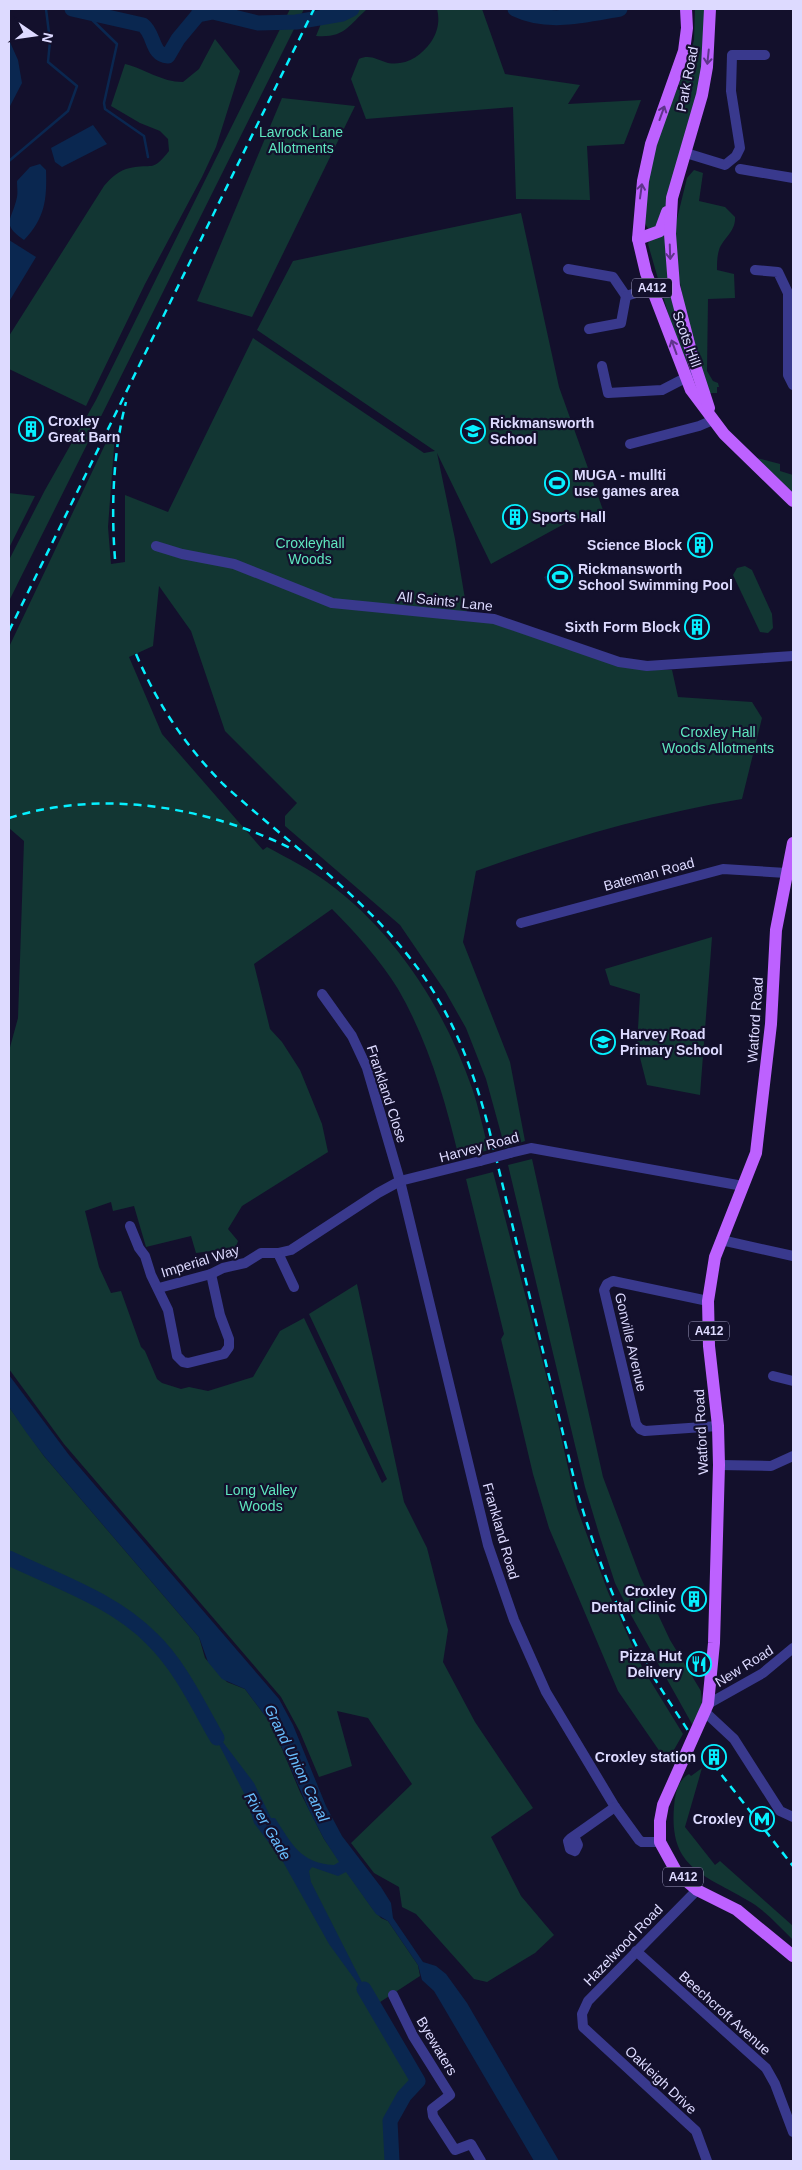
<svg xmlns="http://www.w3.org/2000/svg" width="802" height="2170" viewBox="0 0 802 2170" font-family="Arial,sans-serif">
<rect width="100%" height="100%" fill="#13102c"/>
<!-- green -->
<g fill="#123633">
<path d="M290 9H304L9 601V560L45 490 96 400Z"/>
<path d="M327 9H367C348 26 345 38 316 36Z"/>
<path d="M437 9H482L505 74 580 85 568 104 641 100 624 144 587 146 590 200 516 199 513 107 366 119 351 79 359 59C370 54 377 60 388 63 406 66 421 56 431 42 438 32 440 20 437 9Z"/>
<path d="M695 9H706L700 85 660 226 649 230 644 222 651 159 667 112 689 60 694 40Z"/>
<path d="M215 39 240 71 216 147 202 177 145 284 86 406 9 369V336L104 186C111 178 119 170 130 168 152 163 152 173 169 151L168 139 160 131 140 123 111 106 125 64C146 69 161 82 183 82L199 69Z"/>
<path d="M282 98 355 106 252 317 197 301Z"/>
<path d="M694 170 703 173 699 201 725 207 735 217C736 232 723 238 719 250 717 256 717 264 717 270L734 274 735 298 708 299 707 371 713 381 718 383 719 387H717V393H709L686 315 676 261V223L687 178Z"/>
<path d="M521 213 559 387 603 510 564 524 491 564 437 453 455 539 467 611 466 619 491 621 652 670H672L678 697 752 702 762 718 742 799C651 814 562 840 476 871L463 942 510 1062 525 1141 505 1148 486 1079 466 1028 445 991 400 925 285 826V816L297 803 225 731 191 631 159 586 153 646 129 657 162 734 263 850 267 847C287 858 308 868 327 882 395 932 444 1008 472 1088 479 1108 483 1130 489 1150L459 1158C445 1099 428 1041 398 989 381 961 355 932 332 909L254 964 270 1029 282 1042 300 1070 322 1124 328 1152 242 1206 228 1229 238 1241 233 1254 221 1258 219 1250 196 1253 191 1236 146 1247 134 1206 113 1211 111 1202 85 1211 99 1267 111 1293 121 1291 141 1347 145 1351 157 1379 162 1383 181 1389 189 1387 208 1391 253 1377 280 1331 304 1318 382 1483 387 1479 309 1314 357 1284 404 1502 427 1548 448 1630 443 1662 475 1722 533 1808 491 1837 521 1896 554 1935 535 1953 487 1982 474 1979 416 1914 402 1907 399 1887 374 1873 351 1843 412 1784 368 1718 337 1711 352 1766 319 1777 300 1732 281 1697 64 1444 9 1369V1051L18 1018 24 841 9 828V647L111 432 115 434 108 527 111 564 125 562V495L168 512 253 338 424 453 435 451 257 330 293 261Z"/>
<path d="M666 231 669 285 690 372 671 324 648 244 649 241Z"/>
<path d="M757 458 780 464V471L793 475V495Z"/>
<path d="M9 493 35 496 9 548Z"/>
<path d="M745 566 752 570 772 614 773 628 768 633 760 632 733 575 737 568Z"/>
<path d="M712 937 700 1095 647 1085 637 1046 640 994 610 985 605 969Z"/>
<path d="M532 1159 603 1477 640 1576 670 1640 701 1691 702 1703 695 1723 692 1724 631 1615 615 1583 600 1537 585 1487 508 1165Z"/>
<path d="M493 1172 554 1405 577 1508 608 1592 643 1669 683 1734 667 1762 618 1691 549 1528 533 1474 501 1339 504 1334 466 1179Z"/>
<path d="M9 1407 44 1456 199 1637 205 1658 227 1682 245 1689 272 1725 300 1792 324 1839 372 1908 381 1918 388 1921 418 1965 420 1976 374 2006 418 2081 404 2096 390 2121 392 2161H9Z"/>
<path d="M702 1768 685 1827 715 1865 720 1861 793 1926V1940C779 1926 764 1909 747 1900 703 1874 669 1868 674 1807 675 1795 677 1781 689 1774L691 1776Z"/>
</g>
<!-- water -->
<g fill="#0a2750">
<path d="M9 40 18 60 22 83 9 108Z"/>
<path d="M93 125 107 144 62 167 55 162 51 148Z"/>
<path d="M40 164 46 170C47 200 45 218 24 240 0 223 12 221 17 197 18 193 17 186 17 181L30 167Z"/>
<path d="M9 240 36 257 10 300H9Z"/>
<path d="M569 564 575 576 551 589 544 577Z"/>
<path d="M9 1375 69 1455 279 1699 293 1725 326 1806 342 1836 381 1887 391 1903 393 1918 423 1962 436 1966 446 1974 467 2003 559 2161H534L440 2001 434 1991 422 1980 418 1965 388 1921 376 1914 346 1872 338 1876 312 1867 309 1871 311 1882 374 2006 329 1944 282 1860 254 1823 246 1797 207 1721 254 1783 271 1818H275C292 1844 300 1863 334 1865L339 1862 324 1839 309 1810 272 1725 245 1689 222 1679 208 1662 199 1637 44 1456 26 1432 9 1407Z"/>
</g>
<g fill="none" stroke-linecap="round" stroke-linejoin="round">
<!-- stream -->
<g stroke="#0a2750" stroke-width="2.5">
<path d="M192 9 198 15"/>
<path d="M9 11V9"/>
<path d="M83 11 117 44 104 103 105 109 144 136 148 157"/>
<path d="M9 161 68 111 77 86 48 62 50 41 46 9"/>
</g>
<!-- river -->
<g stroke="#0a2750" stroke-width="15">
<path d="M72 9 143 25C155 34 151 55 168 56L178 39 198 15 213 12 258 23 296 22 342 14 352 9"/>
<path d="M515 9C548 25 585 15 620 9"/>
<path d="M9 1558C57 1581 114 1600 152 1639 180 1666 198 1705 217 1738"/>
<path d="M364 1989 418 2081 404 2096 390 2121 392 2161"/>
</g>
<!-- minor -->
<g stroke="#39398d" stroke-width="10">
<path d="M686 153 725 165 736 156 740 148 731 91 732 55H765"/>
<path d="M740 169 793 178"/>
<path d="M568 269 613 277 626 296 652 288"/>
<path d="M755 270 778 272 788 293V375L793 385"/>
<path d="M589 329 621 323 626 296"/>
<path d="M602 366 608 393 662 390 693 374"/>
<path d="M630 444 699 426 713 420"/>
<path d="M156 546 182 554 234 564 332 603 494 619 619 662 647 666 793 656"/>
<path d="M521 923 723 869 786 873"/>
<path d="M322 994 352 1036 367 1068 400 1181 488 1545 514 1620 546 1692 615 1807 639 1840 642 1842H660"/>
<path d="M510 1153 531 1148 743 1186"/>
<path d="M130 1226 139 1248 145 1256 151 1275 168 1310 177 1356 183 1362 188 1363 224 1354 229 1347V1339L220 1315 211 1274"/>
<path d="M721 1240 793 1256"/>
<path d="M294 1287 278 1253 291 1250 378 1193 400 1181 480 1161"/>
<path d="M159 1288 211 1274 223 1268 245 1263 261 1253H278"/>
<path d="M708 1301 613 1281 607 1284 604 1290 636 1424 640 1429 645 1431 718 1426"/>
<path d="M773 1376 793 1381"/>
<path d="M719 1465 771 1466 793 1456"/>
<path d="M708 1704 763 1673 793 1648"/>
<path d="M705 1712 734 1739 780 1811 793 1817"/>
<path d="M574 1836 578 1845 575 1851 570 1849 568 1841 571 1838 615 1807"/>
<path d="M697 1890 588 2001 582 2014 583 2027 696 2131 707 2161"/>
<path d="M636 1951 766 2068 775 2084 793 2132"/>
<path d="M393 1995 413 2036 450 2095 432 2109 433 2116 455 2150 471 2144 481 2161"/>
</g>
<!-- major -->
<g stroke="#bd61ff" stroke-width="12">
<path d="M686 9 687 28 684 51 651 144 643 181 638 239 646 273 691 390 724 434 793 501"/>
<path d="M638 239 660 231 667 212"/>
<path d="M709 408 693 359 674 286 670 234 672 198 702 95 707 67 710 9"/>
<path d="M793 843 776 930 771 1024 756 1153 715 1257 708 1301 709 1346 718 1426 719 1465 714 1643 708 1704 663 1805 660 1821V1842L677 1873 697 1890 737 1910 793 1956"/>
</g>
<!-- rail -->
<g stroke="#06f0ff" stroke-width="2.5" stroke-dasharray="8 6" stroke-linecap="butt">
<path d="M115 559C111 508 113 452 126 402"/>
<path d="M9 631 314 9"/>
<path d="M136 654C158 705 184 744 223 784 288 843 367 898 419 970 454 1018 474 1072 489 1129L577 1491C593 1545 612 1598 637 1647 652 1677 671 1704 689 1732"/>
<path d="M9 818C101 789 205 806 290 848"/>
<path d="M713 1764 793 1866"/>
</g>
<!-- minor-bridge -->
<path stroke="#39398d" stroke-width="10" d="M480 1161 510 1153"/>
</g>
<!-- one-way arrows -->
<defs><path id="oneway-shaft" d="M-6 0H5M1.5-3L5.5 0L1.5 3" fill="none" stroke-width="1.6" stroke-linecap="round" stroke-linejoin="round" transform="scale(1.25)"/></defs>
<g stroke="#5f348b">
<use href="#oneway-shaft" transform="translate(708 57) rotate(96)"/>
<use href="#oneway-shaft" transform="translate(662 113) rotate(-70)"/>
<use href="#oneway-shaft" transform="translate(641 191) rotate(-82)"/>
<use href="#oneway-shaft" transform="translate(670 252) rotate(88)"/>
<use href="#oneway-shaft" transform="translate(674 347) rotate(-110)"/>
</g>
<!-- icons -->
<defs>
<symbol id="building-ring" viewBox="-11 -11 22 22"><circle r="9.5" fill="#13102c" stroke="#06f0ff" stroke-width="1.5"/><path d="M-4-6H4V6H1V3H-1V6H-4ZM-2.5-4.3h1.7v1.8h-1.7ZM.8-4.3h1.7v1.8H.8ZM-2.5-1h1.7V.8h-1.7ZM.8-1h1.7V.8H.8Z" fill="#06f0ff"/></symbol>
<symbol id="school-ring" viewBox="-11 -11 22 22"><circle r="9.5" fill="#13102c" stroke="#06f0ff" stroke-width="1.5"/><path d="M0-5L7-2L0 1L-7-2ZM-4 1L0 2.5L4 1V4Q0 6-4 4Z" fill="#06f0ff"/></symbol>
<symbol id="stadium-ring" viewBox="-11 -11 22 22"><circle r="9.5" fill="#13102c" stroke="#06f0ff" stroke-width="1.5"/><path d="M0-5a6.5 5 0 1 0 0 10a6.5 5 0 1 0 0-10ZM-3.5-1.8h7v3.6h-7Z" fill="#06f0ff"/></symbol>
<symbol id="restaurant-ring" viewBox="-11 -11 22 22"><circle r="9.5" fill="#13102c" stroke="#06f0ff" stroke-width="1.5"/><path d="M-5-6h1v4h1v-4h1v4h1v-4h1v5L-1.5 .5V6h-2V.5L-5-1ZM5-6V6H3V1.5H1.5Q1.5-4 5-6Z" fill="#06f0ff"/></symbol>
<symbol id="metro-ring" viewBox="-11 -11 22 22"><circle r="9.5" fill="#13102c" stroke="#06f0ff" stroke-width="1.5"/><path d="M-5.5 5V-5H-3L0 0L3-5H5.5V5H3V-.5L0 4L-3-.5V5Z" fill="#06f0ff"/></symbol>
</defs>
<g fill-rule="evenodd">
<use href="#building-ring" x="17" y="415" width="28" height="28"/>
<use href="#school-ring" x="459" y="417" width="28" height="28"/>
<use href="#stadium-ring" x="543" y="469" width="28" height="28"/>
<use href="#building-ring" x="501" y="503" width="28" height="28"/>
<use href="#building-ring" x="686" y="531" width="28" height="28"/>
<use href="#stadium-ring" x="546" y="563" width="28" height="28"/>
<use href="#building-ring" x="683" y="613" width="28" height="28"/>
<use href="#school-ring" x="589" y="1028" width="28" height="28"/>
<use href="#building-ring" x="680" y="1585" width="28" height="28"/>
<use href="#restaurant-ring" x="685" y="1650" width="28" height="28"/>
<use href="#building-ring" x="700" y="1743" width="28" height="28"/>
<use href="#metro-ring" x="748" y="1805" width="28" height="28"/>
</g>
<g text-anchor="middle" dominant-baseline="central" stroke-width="4.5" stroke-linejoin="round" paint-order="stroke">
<!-- shield labels -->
<g fill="#13102c" stroke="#a09dc0" stroke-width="1">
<rect x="632" y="278.5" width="40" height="19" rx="4"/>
<rect x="689" y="1321.5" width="40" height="19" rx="4"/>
<rect x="663" y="1867.5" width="40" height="19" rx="4"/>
</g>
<g font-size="12" font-weight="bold" fill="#dddaff">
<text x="652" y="288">A412</text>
<text x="709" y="1331">A412</text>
<text x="683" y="1877">A412</text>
</g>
<!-- street labels -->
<g font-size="14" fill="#dddaff" stroke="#13102c">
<text transform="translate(687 79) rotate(-79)">Park Road</text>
<text transform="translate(687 339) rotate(70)">Scots Hill</text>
<text transform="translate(445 601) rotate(6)">All Saints' Lane</text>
<text transform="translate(649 874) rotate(-15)">Bateman Road</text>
<text transform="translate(755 1020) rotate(-86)">Watford Road</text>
<text transform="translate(387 1094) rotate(72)">Frankland Close</text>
<text transform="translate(479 1147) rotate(-15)">Harvey Road</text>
<text transform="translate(200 1261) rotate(-17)">Imperial Way</text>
<text transform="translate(631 1342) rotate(77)">Gonville Avenue</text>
<text transform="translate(701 1432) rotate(-93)">Watford Road</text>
<text transform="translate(501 1531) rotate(74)">Frankland Road</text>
<text transform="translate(744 1666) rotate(-32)">New Road</text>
<text transform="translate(623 1945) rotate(-46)">Hazelwood Road</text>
<text transform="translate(725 2013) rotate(42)">Beechcroft Avenue</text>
<text transform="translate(437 2046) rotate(59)">Byewaters</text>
<text transform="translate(661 2080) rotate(43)">Oakleigh Drive</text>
</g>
<!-- park labels -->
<g font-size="14" fill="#5fe6bf" stroke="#13102c">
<text x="301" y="132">Lavrock Lane<tspan x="301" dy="16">Allotments</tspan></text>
<text x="310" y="543">Croxleyhall<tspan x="310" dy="16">Woods</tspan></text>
<text x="718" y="732">Croxley Hall<tspan x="718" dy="16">Woods Allotments</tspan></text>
<text x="261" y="1490">Long Valley<tspan x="261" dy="16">Woods</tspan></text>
</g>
<!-- poi labels -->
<g font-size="14" font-weight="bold" fill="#dddaff" stroke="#13102c" text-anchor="start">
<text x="48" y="421">Croxley<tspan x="48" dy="16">Great Barn</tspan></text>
<text x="490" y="423">Rickmansworth<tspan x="490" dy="16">School</tspan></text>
<text x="574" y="475">MUGA - mullti<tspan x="574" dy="16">use games area</tspan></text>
<text x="532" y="517">Sports Hall</text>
<text x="682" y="545" text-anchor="end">Science Block</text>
<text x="578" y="569">Rickmansworth<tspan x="578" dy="16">School Swimming Pool</tspan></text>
<text x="680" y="627" text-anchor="end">Sixth Form Block</text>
<text x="620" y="1034">Harvey Road<tspan x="620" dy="16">Primary School</tspan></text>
<text x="676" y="1591" text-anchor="end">Croxley<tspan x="676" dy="16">Dental Clinic</tspan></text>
<text x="682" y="1656" text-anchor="end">Pizza Hut<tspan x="682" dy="16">Delivery</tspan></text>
<text x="696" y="1757" text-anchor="end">Croxley station</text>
<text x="744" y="1819" text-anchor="end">Croxley</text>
</g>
<!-- water labels -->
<g font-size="15" font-style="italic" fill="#68bfff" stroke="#13102c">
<text transform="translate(297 1763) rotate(64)">Grand Union Canal</text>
<text transform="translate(268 1826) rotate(59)">River Gade</text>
</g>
</g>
<!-- border -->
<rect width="802" height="2170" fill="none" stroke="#dddaff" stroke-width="20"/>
<!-- north arrow -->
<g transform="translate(35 35) rotate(103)" stroke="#13102c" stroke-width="4" paint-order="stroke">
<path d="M0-4L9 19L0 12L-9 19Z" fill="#dddaff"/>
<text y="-8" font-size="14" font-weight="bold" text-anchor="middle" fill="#dddaff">N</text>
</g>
</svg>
